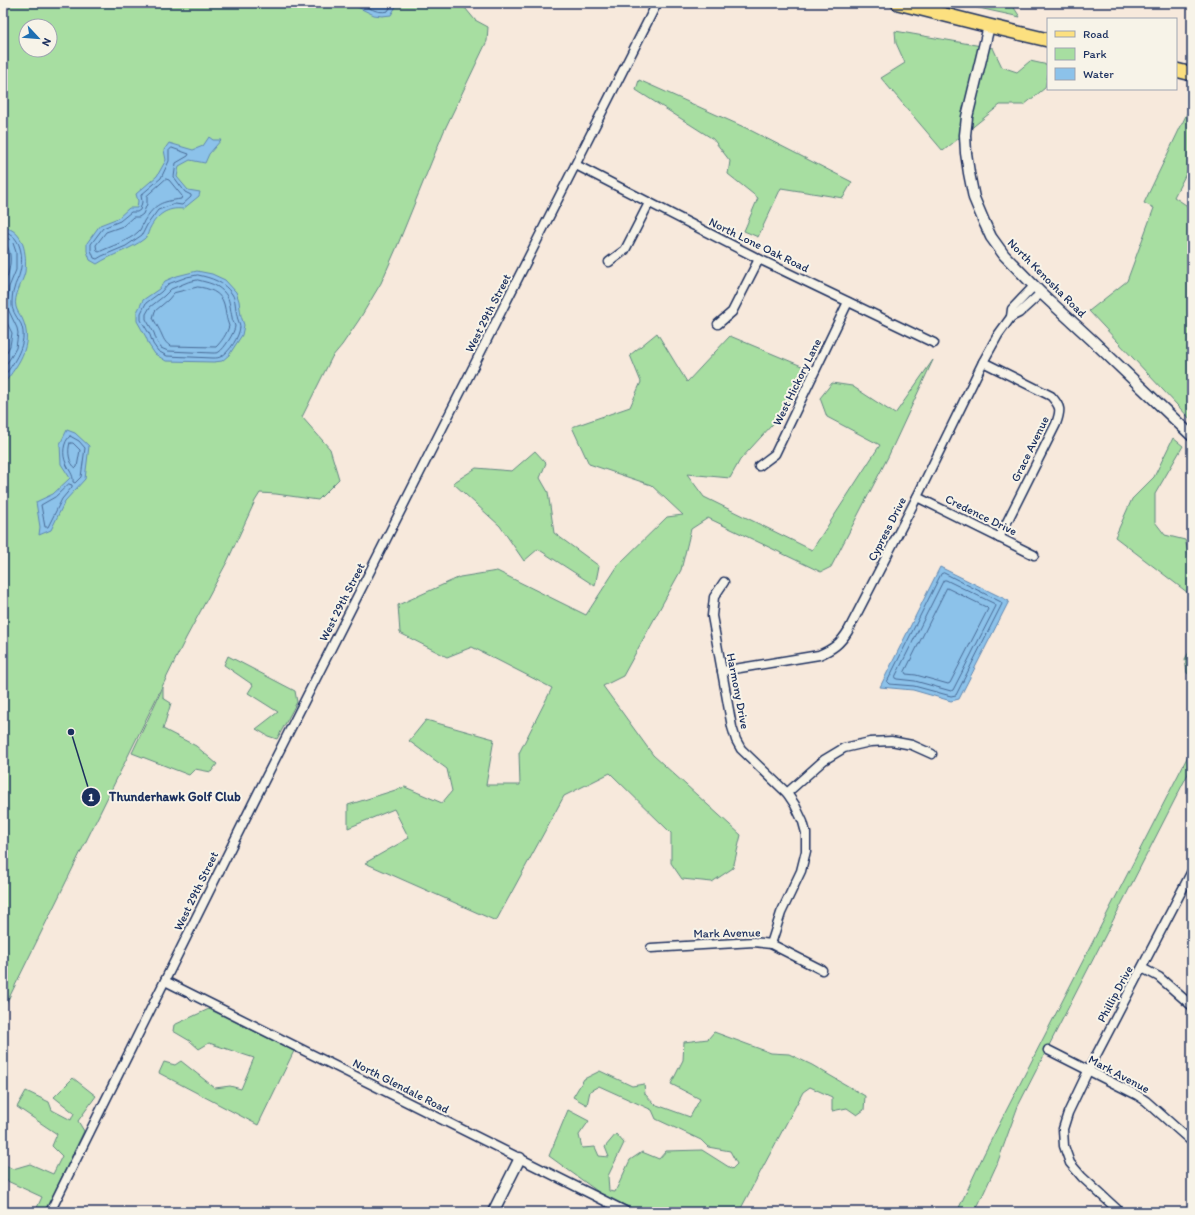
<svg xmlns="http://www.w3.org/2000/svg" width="1195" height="1215" viewBox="0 0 1195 1215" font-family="Itim,sans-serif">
<rect width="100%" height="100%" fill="#f7e9dc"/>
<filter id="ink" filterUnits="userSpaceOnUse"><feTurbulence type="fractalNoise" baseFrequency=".025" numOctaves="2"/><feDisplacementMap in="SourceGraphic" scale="8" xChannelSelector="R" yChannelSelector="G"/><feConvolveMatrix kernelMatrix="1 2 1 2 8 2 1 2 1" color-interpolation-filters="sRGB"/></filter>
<g filter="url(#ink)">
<!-- green -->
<g fill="#a7dea1" stroke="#618680" fill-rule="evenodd">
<path d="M3 3H461L475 20 488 27 487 41 444 131 396 249 381 283 359 320 342 345 332 357 302 417 330 449 339 479 318 500 276 494 260 493 255 501 227 562 186 638 3 1010ZM26 26H50V50H26Z"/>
<path d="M956 3H1011L1020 17Z"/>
<path d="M895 31 993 48 1002 67 1017 72 1030 61 1048 65V74L1045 88 1024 105H1000L943 151 881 78 905 63 896 43Z"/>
<path d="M639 80 746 128 852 182 843 198 781 188 758 237 744 231 758 198 728 174 730 161 713 139 636 90Z"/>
<path d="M1192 103V127L1191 130 1192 135V162L1174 197 1192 209V421L1089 311 1127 281 1154 208 1144 203Z"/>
<path d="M657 333 687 382 730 336 804 367 782 414 740 460 730 478 687 474 704 497 812 550 880 445 827 417 820 398 832 383 852 386 895 414 933 360 888 457 831 567 821 572 708 518 691 529 681 570 623 676 603 686 653 755 741 835 733 868 712 882 682 879 671 863V833L610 773 564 796 496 921 365 863 409 838 394 809 348 828V805L405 787 442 803 452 791 447 769 409 741 426 720 494 739 486 785H520L519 753 552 688 472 647 447 657 400 633 398 605 460 577 497 571 586 615 619 564 667 517 683 515 651 485 589 464 572 427 630 407 641 382 630 355Z"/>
<path d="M1173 438 1183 446 1155 494V522L1165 535 1185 540 1189 555 1192 557V596L1115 537 1132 499 1154 477Z"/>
<path d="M535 451 546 463 540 478 548 492 554 533 599 566 595 586 538 549 524 561 500 526 453 483 476 468 512 471Z"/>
<path d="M1192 647V676L1187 673 1185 659Z"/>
<path d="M228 656 295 691 297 702 277 739 268 736 256 729 278 712 248 693 253 685 224 665Z"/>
<path d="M163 687V698L171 703 163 729 196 746 217 764 211 772 195 769 189 775 132 753Z"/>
<path d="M1192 748V766L1018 1106 997 1164 975 1212H957L984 1154Z"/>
<path d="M209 1009 294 1051 258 1125 159 1073 164 1062 175 1065 181 1061 215 1088 230 1086 241 1089 254 1058 209 1043 199 1049 190 1041 173 1031 174 1025Z"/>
<path d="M714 1032 771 1053 789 1054 812 1065 865 1096 864 1110 857 1115 847 1108 832 1111V1097L810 1087 803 1092 739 1212H640L604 1196 549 1156 568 1110 589 1121 579 1135 582 1148 595 1147 599 1156 609 1157 605 1147 616 1134 624 1143 608 1176 609 1191 615 1192 630 1160 642 1152 659 1159 666 1151 702 1150 732 1169 737 1164 730 1151 708 1147 701 1140 656 1119 652 1110 599 1086 590 1091 587 1105 573 1097 584 1079 600 1071 632 1086 644 1084 645 1094 654 1104 690 1117 700 1099 671 1084 683 1060 684 1042 708 1039Z"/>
<path d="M73 1078 96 1096 78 1121 84 1131 45 1212H35L42 1197 3 1179V1164L13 1169 30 1164 53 1174 62 1156 52 1146 57 1134 17 1107 26 1091 49 1102 52 1110 71 1120 74 1113 54 1097Z"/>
</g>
<!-- water -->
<g fill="#8cc2ea" stroke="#5f87b2">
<path d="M349 3H398L391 15 382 16 374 15Z"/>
<path d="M209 137 213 140H221L209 154 205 163 190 160 179 166 177 177 188 190 200 192 199 196 183 209C167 207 157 215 150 228 148 232 148 236 144 239 130 250 112 254 97 264L90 260 87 251V243L100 225 118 218 129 208H137L138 201 136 194 157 176 166 160 164 150 169 143 193 150 203 146Z"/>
<path d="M3 227C24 230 27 254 25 272 23 282 13 296 16 307 17 311 20 315 22 318 27 329 28 339 24 351 20 363 11 374 3 385Z"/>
<path d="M197 271 212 274 225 280 236 292 239 301 241 316 244 325 242 335 229 355 222 361 214 362 166 361 155 354 149 345 146 337 137 321V312L143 300 159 289 165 281 177 276Z"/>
<path d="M67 430 75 433 89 446 85 479 65 501 51 530 39 535 40 527 36 502 53 494 70 478 61 464 60 444Z"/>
<path d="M940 567 1009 601 959 699 951 701 913 690 880 687Z"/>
</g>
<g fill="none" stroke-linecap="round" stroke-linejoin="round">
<!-- shore -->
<g stroke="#486a96" stroke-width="1">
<path d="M358 3C369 7 376 14 388 11L393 3"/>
<path d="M172 148 189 154 188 156 176 163 174 177 185 192 191 195V197L182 205 175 204 158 210 147 225 142 235 126 246 102 256 97 259 94 258 91 250V244L103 228 120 221 131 212H137L140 210 142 202 141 195 161 178 169 161V151Z"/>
<path d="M166 179 169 180 182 196 181 199C161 202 156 203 144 221 142 225 141 230 138 232 129 241 111 246 99 252L97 251 96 245 106 232 123 226 133 217H139L143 214 147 204V196Z"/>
<path d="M3 231C21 235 24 256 20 272 19 278 15 283 14 289 12 294 12 300 12 305 12 311 18 319 21 324 29 343 13 364 3 378"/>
<path d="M3 236 9 239 13 243 16 252V270L9 287 7 307 17 328 18 333 16 348 11 357 3 369"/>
<path d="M3 243C12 247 11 262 9 270 8 276 5 281 3 286"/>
<path d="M198 275C212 278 224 282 232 294 236 300 235 308 237 315 237 319 240 323 240 327 239 337 230 351 222 356 219 358 217 358 213 358L167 356 158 351 153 344 150 335 141 320V313L146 303 161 292 168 284 187 277Z"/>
<path d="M198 280C205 282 212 283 218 287 231 296 229 304 232 317 232 320 234 323 235 326 235 332 224 349 219 352 218 353 214 353 213 353L168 351 161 348 157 342 154 333 146 319V314L150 307 164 296 171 289 188 282Z"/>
<path d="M198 287C208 288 221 292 224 304 226 311 226 319 229 326 227 334 221 342 216 347L170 346C163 341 163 336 159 329 157 325 155 322 153 318L155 311 168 300 174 293Z"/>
<path d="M3 315 12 333 10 346 3 359"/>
<path d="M70 436 79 441 85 448 81 477 75 483 73 482C74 474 68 470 66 463 62 455 63 442 70 436Z"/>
<path d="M70 443H73L80 450 77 467 76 468C69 464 67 451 70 443Z"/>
<path d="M69 484 72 485V487L62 499 48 527H45L41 505 55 497Z"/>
<path d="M944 573 1001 602 1002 604 956 695 951 696 914 686 889 684 887 682 941 574Z"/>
<path d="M944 580H946L995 604 996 606 953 690 951 691 915 681 897 679 895 678Z"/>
<path d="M947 588 986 607 988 609 950 683 948 684 916 675 906 674 905 672Z"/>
</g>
<defs>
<g id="minor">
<path d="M576 165 759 259 934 343"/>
<path d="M609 262 625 250 649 203"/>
<path d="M1011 317 1012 309 1034 286"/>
<path d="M718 324 732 312 759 259"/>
<path d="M983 362 1051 396C1061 407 1061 410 1056 424L999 538"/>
<path d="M759 466 775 454 848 302"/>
<path d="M917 497 1034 555"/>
<path d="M724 582 714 597 712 616 732 727 736 740 741 749 787 793 795 805 803 822 806 833V851L801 871 781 913 771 944"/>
<path d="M722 671 819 655C833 649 840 644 848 631L917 497 983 362 998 335 1011 317 1019 313 1041 293"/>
<path d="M787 793 824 760 844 748 870 742 891 741 912 745 932 754"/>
<path d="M651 948 754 942 771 944 822 970"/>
<path d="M1142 968 1159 977 1192 1006"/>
<path d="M165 981 627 1212"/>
<path d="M1048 1050 1137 1095 1146 1101 1192 1142"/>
<path d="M50 1212 255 799 657 3"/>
<path d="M1120 1212 1082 1177 1070 1163 1064 1146 1063 1129 1068 1113 1088 1071 1192 871"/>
</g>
<g id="tertiary">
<path d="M989 26 967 117 965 135 966 153 969 173 974 198 985 224 991 237 1004 255 1041 293 1092 340 1192 436"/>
<path d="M493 1212 520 1158"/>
</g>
<g id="primary">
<path d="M898 3 989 26 1048 40"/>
<path d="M1176 70 1192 74"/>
</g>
</defs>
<!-- minor casing -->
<use href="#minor" stroke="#1b2f5e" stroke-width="11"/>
<!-- tertiary casing -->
<use href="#tertiary" stroke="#1b2f5e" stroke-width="13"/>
<!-- primary casing -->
<use href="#primary" stroke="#1b2f5e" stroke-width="16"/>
<!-- minor -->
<use href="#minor" stroke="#f7f3e8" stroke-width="8"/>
<!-- tertiary -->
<use href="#tertiary" stroke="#f7f3e8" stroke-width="10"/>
<!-- primary -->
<use href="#primary" stroke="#fce080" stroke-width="13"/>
</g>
</g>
<g text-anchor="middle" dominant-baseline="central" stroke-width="4" stroke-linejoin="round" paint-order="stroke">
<!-- street labels -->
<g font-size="12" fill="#1b2f5e" stroke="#f7f3e8">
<text transform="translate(759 245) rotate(26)">North Lone Oak Road</text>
<text transform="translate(1047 278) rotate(45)">North Kenosha Road</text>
<text transform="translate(488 313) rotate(-63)">West 29th Street</text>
<text transform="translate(797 382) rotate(-64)">West Hickory Lane</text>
<text transform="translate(1030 449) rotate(-64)">Grace Avenue</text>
<text transform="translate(981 515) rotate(26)">Credence Drive</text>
<text transform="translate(887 529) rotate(-63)">Cypress Drive</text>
<text transform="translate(342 602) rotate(-63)">West 29th Street</text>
<text transform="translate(738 691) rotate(79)">Harmony Drive</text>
<text transform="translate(196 891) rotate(-64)">West 29th Street</text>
<text transform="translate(727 933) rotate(-1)">Mark Avenue</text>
<text transform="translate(1115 994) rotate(-62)">Phillip Drive</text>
<text transform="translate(1119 1074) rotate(28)">Mark Avenue</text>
<text transform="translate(401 1086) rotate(27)">North Glendale Road</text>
</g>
</g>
<!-- callouts -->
<path fill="none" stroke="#1b2f5e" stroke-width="1.5" d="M71 732L91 797"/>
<g fill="#1b2f5e" stroke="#f7f3e8" stroke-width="1.5">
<circle cx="71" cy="732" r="4"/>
<circle cx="91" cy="797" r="10"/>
</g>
<g font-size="12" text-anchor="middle" font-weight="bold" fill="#fff">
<text x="91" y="801">1</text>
</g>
<g font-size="13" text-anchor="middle" font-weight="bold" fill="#1b2f5e" stroke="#f7f3e8" stroke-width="4" stroke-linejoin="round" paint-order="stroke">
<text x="175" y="801">Thunderhawk Golf Club</text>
</g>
<!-- margin -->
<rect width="1195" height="1215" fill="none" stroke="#f7f3e8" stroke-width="16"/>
<rect x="8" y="8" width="1179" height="1199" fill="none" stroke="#1b2f5e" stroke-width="1.5" filter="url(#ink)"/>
<!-- legend -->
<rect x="1047" y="18" width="130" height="72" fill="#f7f3e8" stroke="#9fa5b1"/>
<rect x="1055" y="31" width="20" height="6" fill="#fce080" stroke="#9fa5b1"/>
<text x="1083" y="38" font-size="12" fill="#1b2f5e">Road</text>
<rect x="1055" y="48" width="20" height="12" fill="#a7dea1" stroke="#9fa5b1"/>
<text x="1083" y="58" font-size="12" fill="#1b2f5e">Park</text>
<rect x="1055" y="68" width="20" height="12" fill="#8cc2ea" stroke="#9fa5b1"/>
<text x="1083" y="78" font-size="12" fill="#1b2f5e">Water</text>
<!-- north arrow -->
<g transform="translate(38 38) rotate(116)"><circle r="19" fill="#f7f3e8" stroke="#9fa5b1"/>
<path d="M0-3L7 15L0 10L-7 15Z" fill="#1f6fb2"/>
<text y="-6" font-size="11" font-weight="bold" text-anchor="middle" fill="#1b2f5e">N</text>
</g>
</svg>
